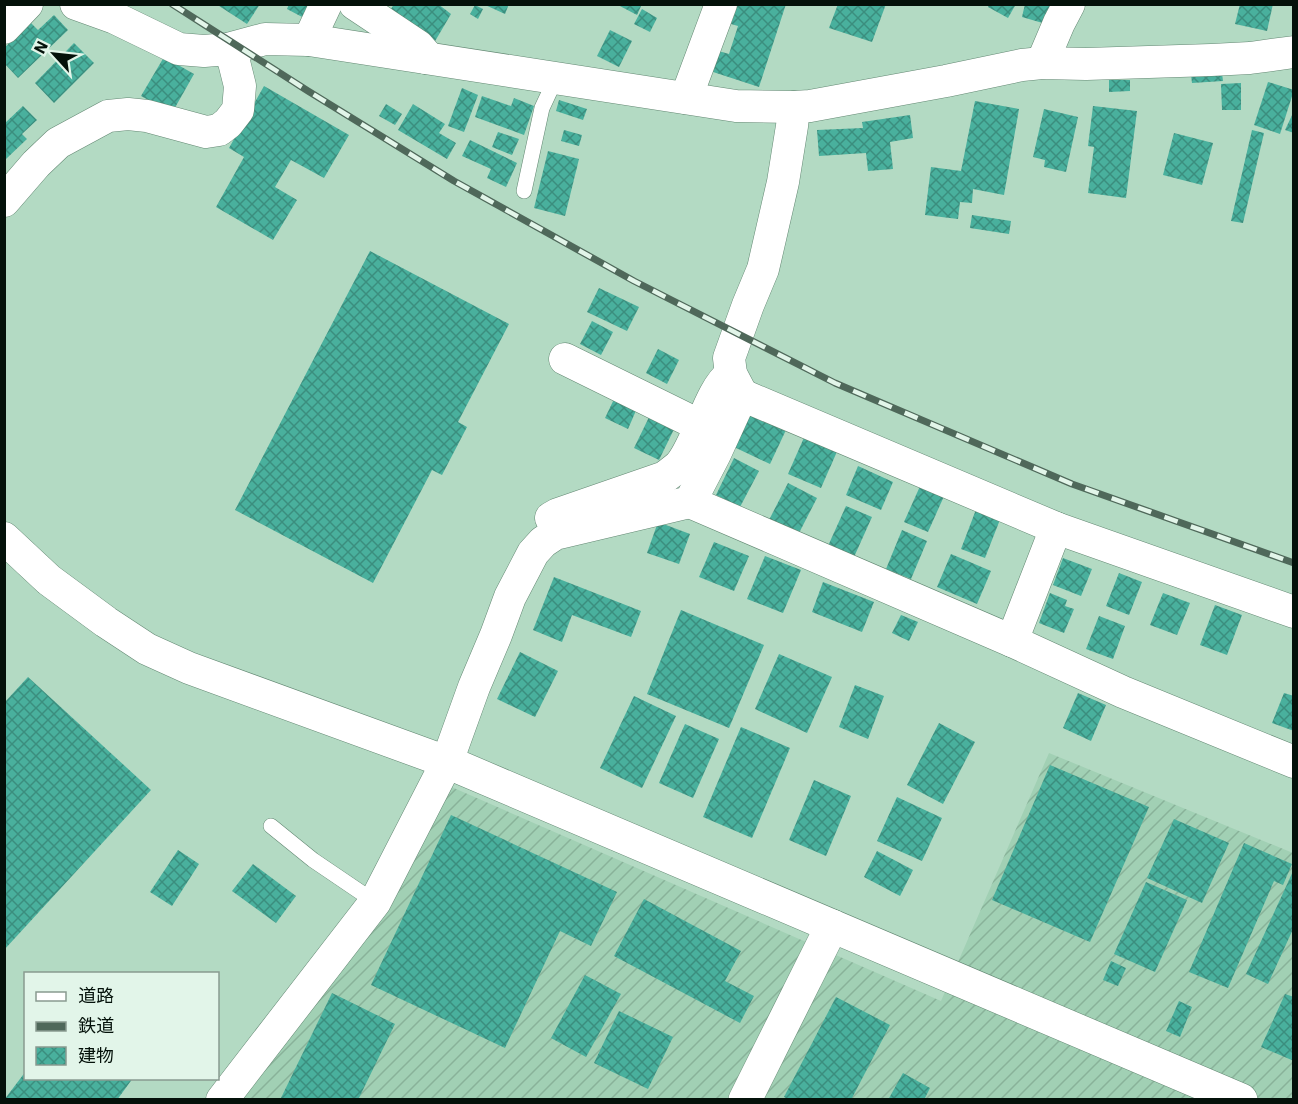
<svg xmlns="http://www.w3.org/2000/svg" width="1298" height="1104" viewBox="0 0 1298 1104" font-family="'IBM Plex Sans','Noto Sans JP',sans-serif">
<defs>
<pattern id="industrial-furrows" width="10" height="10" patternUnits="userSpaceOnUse" patternTransform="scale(1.5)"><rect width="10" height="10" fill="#a1d0b4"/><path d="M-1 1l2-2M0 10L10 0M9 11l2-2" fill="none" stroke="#89b299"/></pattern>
<pattern id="building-cross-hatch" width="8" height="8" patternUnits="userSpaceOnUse" patternTransform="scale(1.5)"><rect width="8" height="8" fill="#49b09d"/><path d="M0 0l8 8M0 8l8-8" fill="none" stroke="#3b8e7e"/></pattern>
</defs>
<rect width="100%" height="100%" fill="#b3dac3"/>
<!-- industrial -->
<path fill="url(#industrial-furrows)" d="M1049 753 1293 853V1099L236 1100 447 785 941 1001Z"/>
<!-- building -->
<g fill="url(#building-cross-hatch)">
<path d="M216 4H260L247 24Z"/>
<path d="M289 4H312L304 18 287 9Z"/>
<path d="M394 4H438L451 14 434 43 388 14Z"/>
<path d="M483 4H509L505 14Z"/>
<path d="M616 4H642L637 15Z"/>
<path d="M738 4H786L759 87 707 70 715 50 729 54 738 26 731 24Z"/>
<path d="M838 4H886L872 42 829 28Z"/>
<path d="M989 4H1016L1008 18 988 7Z"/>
<path d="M1025 4H1051L1046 24 1022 17Z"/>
<path d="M1240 4H1273L1267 31 1235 24Z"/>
<path d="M475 5 483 9 478 19 470 14Z"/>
<path d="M642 9 657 18 650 32 634 24Z"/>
<path d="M54 15 68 30 18 78 4 63V48L31 23 38 30Z"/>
<path d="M610 30 632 41 619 67 597 56Z"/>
<path d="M74 43 94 63 54 103 35 83Z"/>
<path d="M164 57 194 74 172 113 141 96Z"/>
<path d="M1222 73 1223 81 1192 83 1191 75Z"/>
<path d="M1109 80H1130V91L1109 92Z"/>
<path d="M1268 82 1294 90 1280 134 1254 125Z"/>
<path d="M1241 83V110H1222L1221 84Z"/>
<path d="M264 86 349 135 324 178 291 160 275 187 297 200 273 240 216 207 244 157 229 148Z"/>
<path d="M462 88 478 95 464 132 448 126Z"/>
<path d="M482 96 511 106 514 98 534 106 524 135 475 117Z"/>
<path d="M559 100 587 109 583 120 556 111Z"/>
<path d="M975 101 1019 109 1004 195 973 189 972 203 960 202 958 219 925 215 931 167 961 171Z"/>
<path d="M386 104 402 114 395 125 379 116Z"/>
<path d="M413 104 445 124 439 133 456 143 447 159 398 130Z"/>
<path d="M23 106 37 120 22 134 27 139 6 159 4 158V124Z"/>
<path d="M1093 106 1137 111 1126 198 1088 193 1094 147 1088 146Z"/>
<path d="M1044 109 1078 117 1066 172 1044 167 1045 160 1033 157Z"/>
<path d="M1294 111V133L1285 130Z"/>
<path d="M910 115 913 138 890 142 893 169 868 171 866 153 819 156 817 130 863 128 862 122Z"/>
<path d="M564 130 582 135 579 146 561 141Z"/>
<path d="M1252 130 1264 133 1243 223 1231 221Z"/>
<path d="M498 132 519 139 512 155 492 147Z"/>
<path d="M1174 133 1213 143 1202 185 1163 175Z"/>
<path d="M470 140 517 163 506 187 487 178 491 169 462 156Z"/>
<path d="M548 151 579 159 565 216 534 208Z"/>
<path d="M972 215 1011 221 1009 234 970 228Z"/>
<path d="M370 251 509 324 458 422 467 427 442 475 432 470 373 583 235 510Z"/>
<path d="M599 288 639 307 627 331 587 312Z"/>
<path d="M592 321 613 332 601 355 580 344Z"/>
<path d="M658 349 679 360 667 384 646 373Z"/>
<path d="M616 395 638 406 628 429 605 418Z"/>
<path d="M653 409 678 421 659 460 634 448Z"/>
<path d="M751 413 786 430 770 464 734 447Z"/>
<path d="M806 433 839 447 821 488 788 474Z"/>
<path d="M734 458 759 471 740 507 716 495Z"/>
<path d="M858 466 893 482 881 510 846 495Z"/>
<path d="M788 483 817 498 798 535 769 520Z"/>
<path d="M921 484 945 494 928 532 904 522Z"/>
<path d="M846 506 872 517 854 557 828 546Z"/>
<path d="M977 507 1001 517 985 558 961 549Z"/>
<path d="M658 522 690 534 679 564 647 553Z"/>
<path d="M902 530 927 541 911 579 886 569Z"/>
<path d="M714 542 749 556 734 591 699 577Z"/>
<path d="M951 554 991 571 977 604 937 587Z"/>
<path d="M765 556 801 570 783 613 747 599Z"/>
<path d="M1063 558 1092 569 1081 596 1053 585Z"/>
<path d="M1119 573 1142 582 1129 615 1106 606Z"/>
<path d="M554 577 641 611 631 637 572 615 562 642 533 630Z"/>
<path d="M823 582 874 602 862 632 812 612Z"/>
<path d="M1050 593 1067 600 1065 606 1074 609 1064 633 1039 623Z"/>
<path d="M1163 593 1190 603 1177 635 1150 625Z"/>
<path d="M1215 605 1242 615 1227 655 1200 645Z"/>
<path d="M681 610 764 645 729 728 647 694Z"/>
<path d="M901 615 918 622 909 641 892 633Z"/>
<path d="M1099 616 1125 626 1113 659 1086 649Z"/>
<path d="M520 652 558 671 535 717 497 699Z"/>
<path d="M779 654 832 677 807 733 755 709Z"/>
<path d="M28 677 151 790 4 950V703Z"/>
<path d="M855 685 884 696 868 739 839 727Z"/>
<path d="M1078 693 1106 705 1091 741 1063 728Z"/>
<path d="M1284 693 1294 696V731L1272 723Z"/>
<path d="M634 696 676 716 642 788 600 768Z"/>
<path d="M939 723 975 742 943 804 907 785Z"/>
<path d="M685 724 719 739 693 798 659 783Z"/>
<path d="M741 727 790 748 752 838 703 817Z"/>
<path d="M1050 765 1149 807 1090 942 992 900Z"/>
<path d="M814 780 851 796 826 856 789 840Z"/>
<path d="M897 797 942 818 922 861 877 841Z"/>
<path d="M451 815 617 892 591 946 560 931 505 1048 371 985Z"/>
<path d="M1174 819 1229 843 1202 903 1147 878Z"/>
<path d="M1244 843 1292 864 1283 885 1274 881 1228 988 1189 972Z"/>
<path d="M178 850 199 864 172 906 150 892Z"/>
<path d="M877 851 913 870 900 896 864 877Z"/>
<path d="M253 864 296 896 276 923 232 891Z"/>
<path d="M1294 869V927L1268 984 1246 974Z"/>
<path d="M1146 882 1187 900 1155 972 1114 954Z"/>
<path d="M644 899 741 951 725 981 754 996 740 1023 614 956Z"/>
<path d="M1111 961 1126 968 1118 986 1103 980Z"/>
<path d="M585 975 621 994 586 1057 551 1038Z"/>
<path d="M332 993 395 1024 358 1100H280Z"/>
<path d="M1285 994 1294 997V1061L1261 1047Z"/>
<path d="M836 997 890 1025 851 1100H790L784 1097Z"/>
<path d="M1179 1001 1192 1007 1180 1037 1166 1031Z"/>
<path d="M619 1011 673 1037 648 1089 594 1063Z"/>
<path d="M26 1071V1078H133L117 1100H4Z"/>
<path d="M903 1073 930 1088 924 1100H888Z"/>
</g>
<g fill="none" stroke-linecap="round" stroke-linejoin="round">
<defs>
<g id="service">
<path d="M524 191 542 108 556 78"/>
<path d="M271 826 313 860 375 902"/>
</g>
<g id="minor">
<path d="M76 4 115 18 179 49 204 51 228 49 265 39 309 40 736 106 794 107 810 106 946 81 1022 65 1042 63 1086 64 1211 60 1250 58 1294 52"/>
<path d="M355 4 418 46 425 54 426 58"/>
<path d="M4 28 27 4"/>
<path d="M309 40 326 4"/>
<path d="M1042 63 1059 23 1069 4"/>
<path d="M686 98 721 4"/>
<path d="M4 201 36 164 58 143 108 116 128 114 147 116 206 132 219 130 228 123 238 110 240 86 234 62 228 49"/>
<path d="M565 359 701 426"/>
<path d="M690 502 1012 641 1056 528 742 395"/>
<path d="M551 518 558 514 665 477C670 473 676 469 680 465 699 442 709 390 731 374"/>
<path d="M1056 528 1294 612"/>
<path d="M4 538 49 580 106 622 147 649 189 668 447 762"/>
<path d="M1012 641 1123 692 1294 762"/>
<path d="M222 1100 375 902 447 762 474 687 496 635 510 597 533 553 543 542 555 534 690 502 715 454 742 395 731 374 729 358 748 305 763 269 783 182 792 126 794 107"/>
</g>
<g id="tertiary">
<path d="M447 762 1241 1100"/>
<path d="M745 1100 832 926"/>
</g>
</defs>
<!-- service casing -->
<use href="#service" stroke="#638873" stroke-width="16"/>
<!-- minor casing -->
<use href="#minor" stroke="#638873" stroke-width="33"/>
<!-- tertiary casing -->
<use href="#tertiary" stroke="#638873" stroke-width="34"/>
<!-- service -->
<use href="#service" stroke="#fff" stroke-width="15"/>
<!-- minor -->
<use href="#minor" stroke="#fff" stroke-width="32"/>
<!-- tertiary -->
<use href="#tertiary" stroke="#fff" stroke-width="33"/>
<defs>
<path id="rail" d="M172 4 308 91 454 181 634 281 835 383 1072 484 1294 563"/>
</defs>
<!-- rail casing -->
<use href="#rail" stroke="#4f685a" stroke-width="7"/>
<!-- rail -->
<use href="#rail" stroke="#e2f5e9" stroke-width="4.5" stroke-dasharray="14" stroke-linecap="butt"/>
</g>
<!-- border -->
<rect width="1298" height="1104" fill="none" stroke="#04110a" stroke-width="12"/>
<!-- legend -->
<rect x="24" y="972" width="195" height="108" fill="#e2f5e9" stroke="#899a90" stroke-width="1.5"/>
<rect x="36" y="992" width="30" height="9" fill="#ffffff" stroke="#899a90" stroke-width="1.5"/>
<text x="78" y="1002" font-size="18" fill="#04110a">道路</text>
<rect x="36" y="1022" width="30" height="9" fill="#4f685a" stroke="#899a90" stroke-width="1.5"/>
<text x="78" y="1032" font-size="18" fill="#04110a">鉄道</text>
<rect x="36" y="1047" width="30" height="18" fill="url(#building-cross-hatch)" stroke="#899a90" stroke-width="1.5"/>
<text x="78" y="1062" font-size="18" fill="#04110a">建物</text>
<!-- north arrow -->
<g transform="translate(54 54) rotate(297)" stroke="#e2f5e9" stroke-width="4.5" paint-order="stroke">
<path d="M0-4.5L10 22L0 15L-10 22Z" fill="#04110a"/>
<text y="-9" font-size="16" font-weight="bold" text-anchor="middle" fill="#04110a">N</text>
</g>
</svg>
